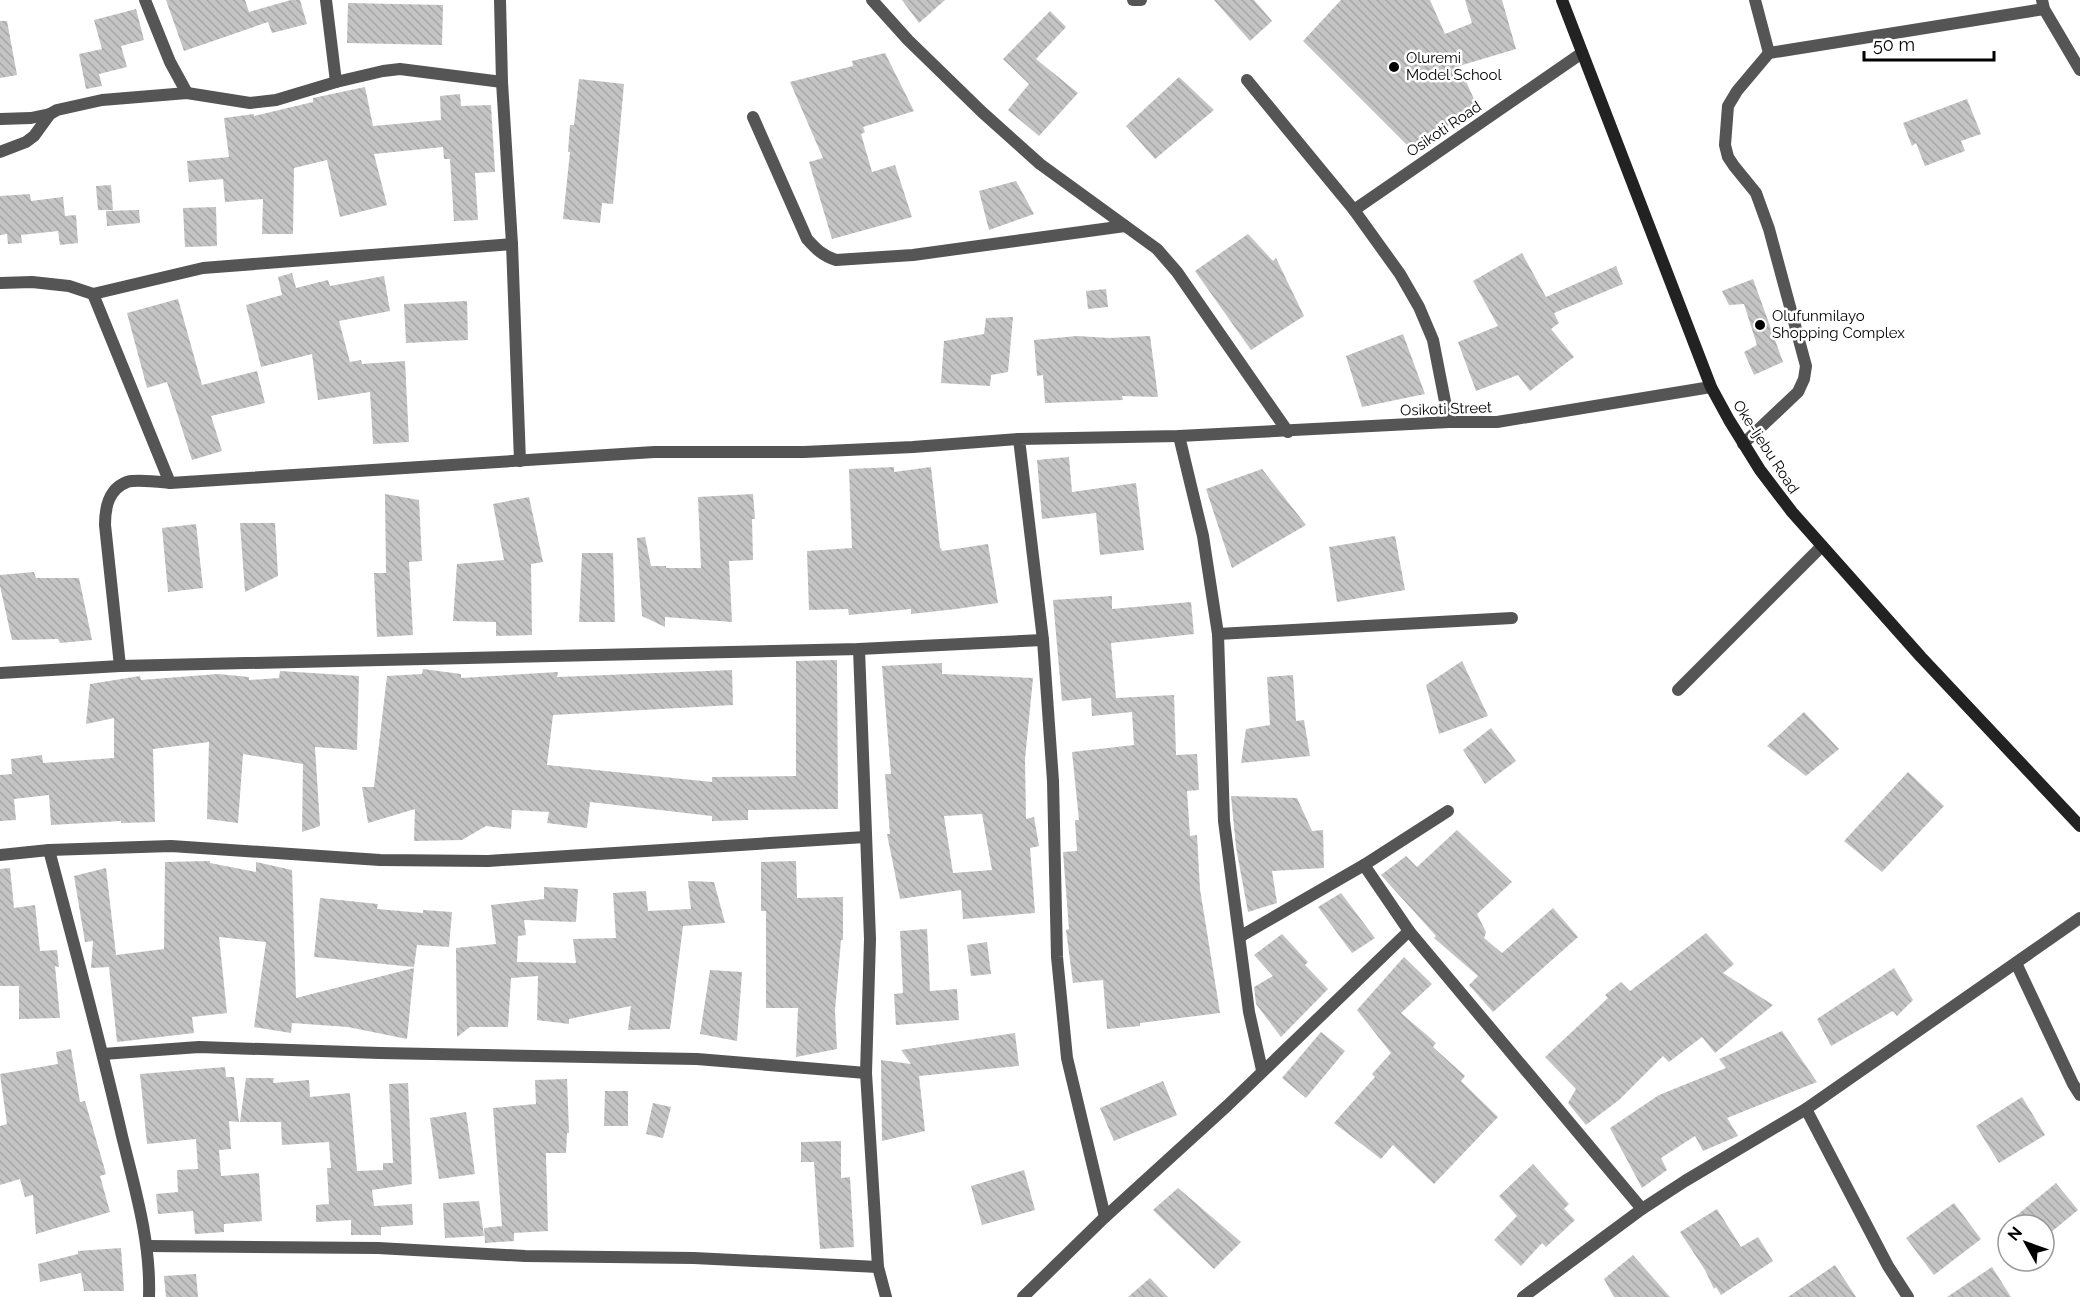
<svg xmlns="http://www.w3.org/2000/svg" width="2080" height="1297" viewBox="0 0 2080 1297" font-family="Raleway,sans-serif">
<defs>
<pattern id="building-back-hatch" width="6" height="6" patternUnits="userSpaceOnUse" patternTransform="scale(1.5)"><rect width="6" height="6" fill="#c4c4c4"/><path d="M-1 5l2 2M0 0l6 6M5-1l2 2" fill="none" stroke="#a7a7a7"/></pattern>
</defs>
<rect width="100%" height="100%" fill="#fff"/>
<!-- building -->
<g fill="url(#building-back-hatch)" fill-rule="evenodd">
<path d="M166 0H245L249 12 291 0H300L307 24 272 33 268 22 184 51Z"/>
<path d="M902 0H945L919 23Z"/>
<path d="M1214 0H1254L1272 21 1250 41Z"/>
<path d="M1341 0H1430L1445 34 1472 23 1465 0H1502L1516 49 1459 66 1478 108 1410 148 1303 41Z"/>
<path d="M348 3 443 5 442 45 347 43Z"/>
<path d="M136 9 144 40 121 46 127 67 99 74 102 86 86 89 79 54 102 49 94 20Z"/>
<path d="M1050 11 1066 27 1036 59 1078 93 1039 136 1008 110 1029 84 1003 59Z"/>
<path d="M0 21H7L17 75 0 78Z"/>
<path d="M885 53 914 111 863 127 865 132 861 134 872 172 895 165 912 217 832 239 809 162 823 158 790 82 853 66 852 61Z"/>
<path d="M1179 77 1214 110 1155 159 1126 126Z"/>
<path d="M579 79 624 84 613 204 602 203 600 223 563 219 570 152H568L570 125H574Z"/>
<path d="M365 87 373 126 441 120 440 96 460 94 461 106 491 105 495 172 475 173 478 220 454 221 450 159H444L443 147 374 154 387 205 340 217 327 160 294 168 293 234H262L263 199 225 202 223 179 189 182 187 161 229 157 224 118 254 114V116L313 102V98Z"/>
<path d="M1967 99 1981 134 1961 141 1965 151 1925 166 1916 143 1912 146 1903 123Z"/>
<path d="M1016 181 1034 214 989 230 979 191Z"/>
<path d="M111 185 113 210H98L96 186Z"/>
<path d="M30 194 31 201 63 197 65 216 76 215 78 243 60 245 58 231 21 235 22 243 8 244 7 234 0 235V196Z"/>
<path d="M216 207 217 246 185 247 183 208Z"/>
<path d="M139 210 140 223 107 226 106 211Z"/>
<path d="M1248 234 1273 261 1276 258 1304 316 1251 350 1195 271Z"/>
<path d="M1522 253 1546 297 1616 266 1623 284 1554 313 1559 323 1551 329 1574 357 1530 391 1518 375 1476 391 1458 342 1498 326 1473 281Z"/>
<path d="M292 273 296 288 328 280 330 286 384 276 390 311 339 321 350 362 361 360 362 364 405 361 409 442 373 444 370 392 318 400 312 354 261 367 246 305 282 295 278 277Z"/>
<path d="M1753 279 1783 362 1754 375 1744 352 1757 345 1744 304 1729 305 1722 291Z"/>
<path d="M1106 289 1108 307 1088 309 1086 291Z"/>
<path d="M178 299 202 385 257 371 265 403 211 416 222 451 192 460 167 382 147 388 127 313Z"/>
<path d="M467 301 468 340 406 343 404 304Z"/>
<path d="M1013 317 1008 372 991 375 990 386 941 383 944 341 984 334 986 318Z"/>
<path d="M1403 334 1425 394 1362 407 1346 356Z"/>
<path d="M1077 336 1109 338 1150 336 1158 397 1122 396 1123 400 1045 403 1043 375 1037 376 1034 340Z"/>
<path d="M1069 457 1072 492 1136 483 1144 550 1100 555 1096 513 1042 519 1037 460Z"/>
<path d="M894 467V472L931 467 940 548H941L942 551 988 544 998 603 956 609 911 614V609L849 615 848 609 809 610 807 551 852 548 849 469Z"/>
<path d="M1262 469 1306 525 1232 568 1206 489Z"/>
<path d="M385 494 419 500 422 561 409 562 413 635 377 637 374 573H386Z"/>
<path d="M753 494 755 519H752L753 560 729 561 732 622 665 617V627L642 616 637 538 645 537 651 566H666V568H701L698 497Z"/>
<path d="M529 497 543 562 531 564 532 635 496 636V622L453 621 457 564 504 560 493 504Z"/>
<path d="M240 523H275L278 576 245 592Z"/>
<path d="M196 524 203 588 168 592 162 528Z"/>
<path d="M1395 536 1405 590 1337 602 1329 547Z"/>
<path d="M582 553H613L615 622H579Z"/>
<path d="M34 572 36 578H79L92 640 60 643 58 639 12 640 0 586V575Z"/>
<path d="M1112 596V609L1191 602 1194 634 1111 643 1116 698 1174 695 1176 755 1197 754 1199 790 1187 791 1190 836 1197 835 1200 889 1220 1013 1140 1023V1026L1107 1029 1103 980 1073 983 1066 930 1069 929 1063 852 1077 851 1075 820H1079L1072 752 1134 745 1132 712 1092 716 1091 698 1062 701 1053 600Z"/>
<path d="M837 660 838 809 748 810V820L712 821V816L590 802 587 828 547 823 549 812 512 810 511 829 486 826 462 840 414 841 415 809 368 823 362 787H374L387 676 422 674 423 669 461 674V678L558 672 557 677 732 670 733 705 553 715 547 765 712 782V777L796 776V661Z"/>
<path d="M1462 661 1488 716 1439 734 1426 685Z"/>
<path d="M942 663V674L1033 678 1025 759 1026 819 1034 817 1039 846 1030 848 1035 913 963 919 961 890 900 899 887 834H890L885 774H891L882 666ZM982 814 992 870 953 873 944 816Z"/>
<path d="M280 671 359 676 357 750 315 747 320 826 302 832 303 764 243 754 238 823 207 819 209 742 153 749 155 822 121 823V821L51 825 49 795 14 799 16 820 0 821V775L12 774 11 759 42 755 43 763 114 758V718L86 724 90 684 140 676 141 680 218 674 249 677V680L279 678Z"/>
<path d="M1293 675 1296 721 1304 720 1310 756 1241 763 1246 729 1270 725 1267 677Z"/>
<path d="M1804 712 1839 749 1806 776 1767 746Z"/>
<path d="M1491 728 1516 761 1485 784 1463 750Z"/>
<path d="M1908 772 1944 806 1882 872 1844 841Z"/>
<path d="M1231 796 1297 798 1312 831 1323 830 1324 868 1272 871 1277 903 1248 912 1236 847Z"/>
<path d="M1457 830 1512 882 1477 914 1486 932 1484 938 1502 953 1553 908 1578 937 1493 1012 1469 985 1478 976 1434 938 1436 936 1381 875 1406 856 1417 867Z"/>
<path d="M210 861V863L256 872V862L292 870 296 998 414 968 407 1039 348 1027 292 1023 291 1033 254 1027 266 942 219 937 227 1013 192 1017 194 1033 117 1042 109 967 91 968 93 941 85 942 74 876 106 868 116 955 164 949 165 862Z"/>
<path d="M796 861 797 898 843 897V940H841L835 1011 837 1049 796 1057 798 1008H766V911H761V862Z"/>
<path d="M10 868 14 908 35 905 40 951 57 950 59 967 55 966 60 1018 19 1019V986H0V869Z"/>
<path d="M688 881 714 882 725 923 683 926 670 1029 628 1030 631 1006 569 1019V1024L537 1020 538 976 511 978 508 1027H470L457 1037 456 948 496 944 491 905 544 899V887L578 889 576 922 524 920 526 935 518 936 517 962 576 963 573 939 616 938 613 893 646 891 648 911 691 909Z"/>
<path d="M1341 893 1375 938 1352 953 1318 907Z"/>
<path d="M320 898 378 904 377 909 423 913V910L452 912 449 947 417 945 414 967 314 957Z"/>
<path d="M927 929 930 991 957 989 959 1020 896 1025 894 994 903 993 900 931Z"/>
<path d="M1706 933 1734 964 1723 973 1773 1005 1715 1053 1702 1037 1669 1062 1663 1056 1619 1100 1586 1125 1568 1103 1576 1089 1545 1057 1608 998 1605 995 1621 982 1630 991Z"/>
<path d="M1282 934 1308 962 1305 965 1328 989 1281 1037 1256 1004 1254 987 1273 976 1254 955Z"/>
<path d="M987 942 991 974 971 976 967 945Z"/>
<path d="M1404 957 1432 984 1401 1013 1436 1043 1433 1047 1465 1076 1461 1081 1498 1117 1434 1184 1393 1145 1381 1159 1334 1123 1375 1077 1372 1074 1391 1053 1357 1010Z"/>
<path d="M1894 968 1913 1000 1897 1016 1893 1011 1831 1046 1817 1019Z"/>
<path d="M710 970 742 972 737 1041 700 1034Z"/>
<path d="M1782 1031 1817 1082 1727 1118 1738 1136 1703 1151 1695 1136 1661 1158 1667 1170 1642 1188 1610 1128 1659 1095 1726 1068 1719 1059Z"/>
<path d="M1321 1032 1345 1051 1306 1098 1282 1078Z"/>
<path d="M1015 1033 1019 1066 919 1076 925 1131 882 1141 881 1060 911 1064 901 1050Z"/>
<path d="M71 1049 80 1102 85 1101 106 1174 100 1176 110 1212 36 1234 33 1195 25 1197 20 1179 0 1185V1126L7 1124 0 1074 58 1064 56 1052Z"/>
<path d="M225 1067 226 1077H234L239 1122 229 1121 231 1149 219 1150 221 1176 259 1173 262 1221 224 1224V1232L195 1234 193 1211 158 1214 156 1194 178 1192 177 1170 198 1169 196 1139 147 1144 140 1074Z"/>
<path d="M246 1078H274L273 1083 309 1080 310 1097 350 1093 357 1171 383 1170V1163H393L389 1084 408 1083 412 1184 372 1190 374 1206 412 1204 413 1225 381 1227V1235H351V1220L316 1222V1205L329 1204 327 1168H331L329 1142 282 1145 281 1122H240Z"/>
<path d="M567 1079 569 1133H567L566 1153H546L548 1231 514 1233V1241L485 1243 484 1228 502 1226 493 1108 536 1104 535 1080Z"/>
<path d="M1163 1081 1177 1115 1114 1141 1100 1108Z"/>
<path d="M605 1091H628V1126H604Z"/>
<path d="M2022 1097 2045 1135 1999 1163 1976 1126Z"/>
<path d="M653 1103 671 1107 663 1138 646 1134Z"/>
<path d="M466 1112 475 1174 439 1179 430 1118Z"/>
<path d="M841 1141V1178L850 1177 854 1247 820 1249 814 1162H801V1142Z"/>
<path d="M1533 1164 1569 1204 1564 1209 1575 1220 1546 1247 1542 1243 1521 1266 1494 1240 1517 1216 1499 1196Z"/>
<path d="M1024 1170 1035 1210 982 1225 971 1186Z"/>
<path d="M2056 1183 2078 1210 2044 1238V1225H2005Z"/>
<path d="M1178 1188 1241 1242 1214 1269 1153 1210Z"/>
<path d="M479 1201 484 1236 445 1238 443 1203Z"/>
<path d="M1954 1203 1981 1239 1934 1275 1906 1238Z"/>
<path d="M1717 1209 1741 1247 1758 1237 1773 1261 1721 1295 1716 1287 1714 1289 1705 1270 1680 1232Z"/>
<path d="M121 1248 124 1291H84L81 1273 40 1282 38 1264 78 1254V1251Z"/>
<path d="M1633 1255 1670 1297H1614L1604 1279Z"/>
<path d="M1835 1265 1856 1297H1788Z"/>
<path d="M1992 1267 2011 1297H1947Z"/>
<path d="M196 1274 198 1297H166L164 1276Z"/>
<path d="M1150 1278 1168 1297H1128Z"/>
</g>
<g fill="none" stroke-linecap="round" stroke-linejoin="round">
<!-- minor -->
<g stroke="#555" stroke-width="12">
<path d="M145 0 170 62 187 93"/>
<path d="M326 0 336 82"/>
<path d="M500 0 502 82 512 244 520 461"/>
<path d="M872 0 908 40 982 112 1040 164 1157 249 1177 272 1288 432"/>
<path d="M1133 0H1141"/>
<path d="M1755 0 1769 53"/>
<path d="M2042 0 2044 9 2080 70"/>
<path d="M1247 80 1354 210 1400 274 1419 307 1433 340 1449 422"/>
<path d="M753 117 807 239C816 249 823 256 836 260L913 255 1125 226"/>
<path d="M0 119 31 118 50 114"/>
<path d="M0 152 26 142 34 136 50 114 57 110 102 100 187 93 250 103 276 100 336 82 383 71 400 69 502 82"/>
<path d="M1354 210 1582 53"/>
<path d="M0 283 32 282 69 286 93 294 203 268 512 244"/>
<path d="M93 294 170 483"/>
<path d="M1179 436 1203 536 1218 634 1224 821 1249 1012 1262 1070"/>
<path d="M1743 444 1798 392 1804 379 1806 366 1769 229 1756 193 1734 166 1728 157 1725 145 1728 106 1737 91 1769 53 2044 9"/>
<path d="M1218 634 1512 618"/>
<path d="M859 649 870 939 866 1073 878 1267 886 1297"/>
<path d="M120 666 105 525C105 508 108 489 127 482 136 479 160 482 170 483L654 452H804L913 447 1019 439"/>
<path d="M0 673 120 666 859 649 1043 640"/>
<path d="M1678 690 1822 546"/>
<path d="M49 850C74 945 100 1040 122 1136 135 1189 151 1242 149 1297"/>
<path d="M0 855 49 850 171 846 380 860 488 861 865 837"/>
<path d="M1364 865 1409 931 1642 1209"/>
<path d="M1241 936 1364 865 1448 811"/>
<path d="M2016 963 2073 1084 2080 1095"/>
<path d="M103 1054 199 1047 380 1053 697 1059 866 1073"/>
<path d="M1806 1109 1888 1266 1908 1297"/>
<path d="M1105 1217 1067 1058 1057 957 1053 781 1043 640 1019 439 1179 436 1449 422H1497L1711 387"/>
<path d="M147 1246 378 1248 525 1256 694 1258 878 1267"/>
<path d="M1023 1297 1105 1217 1228 1105 1409 931"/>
<path d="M1523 1297 1642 1209 1685 1181 1806 1109 2080 918"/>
</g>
<!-- secondary -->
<path stroke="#222" stroke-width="12" d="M1562 0 1711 387 1729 420 1760 470 1792 512 1921 657 2080 826"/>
</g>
<!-- markers -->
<g fill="#000" stroke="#fff" stroke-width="2">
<circle cx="1394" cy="67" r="6"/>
<circle cx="1760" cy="325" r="6"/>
</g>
<g text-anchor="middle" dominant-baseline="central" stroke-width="5" stroke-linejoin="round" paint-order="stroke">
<!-- poi labels -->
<g font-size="15" fill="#000" stroke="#fff" text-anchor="start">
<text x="1406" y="58">Oluremi<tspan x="1406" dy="17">Model School</tspan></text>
<text x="1772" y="316">Olufunmilayo<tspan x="1772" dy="17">Shopping Complex</tspan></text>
</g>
<!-- street labels -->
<g font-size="15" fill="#000" stroke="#fff">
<text transform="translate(1444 129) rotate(-34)">Osikoti Road</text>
<text transform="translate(1446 409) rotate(-2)">Osikoti Street</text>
<text transform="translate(1766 447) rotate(57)">Oke-Ijebu Road</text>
</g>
</g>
<!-- north arrow -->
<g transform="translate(2026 1243) rotate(310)"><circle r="28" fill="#ffffff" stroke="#999999" stroke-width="1.5"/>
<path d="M0-4.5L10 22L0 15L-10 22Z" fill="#000000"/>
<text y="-9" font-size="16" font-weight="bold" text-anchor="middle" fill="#000000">N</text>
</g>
<!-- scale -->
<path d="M1864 51v9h130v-9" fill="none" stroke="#000000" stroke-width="3"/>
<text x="1873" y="51" font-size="18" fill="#000000" stroke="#ffffff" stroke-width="4.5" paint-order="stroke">50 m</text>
</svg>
